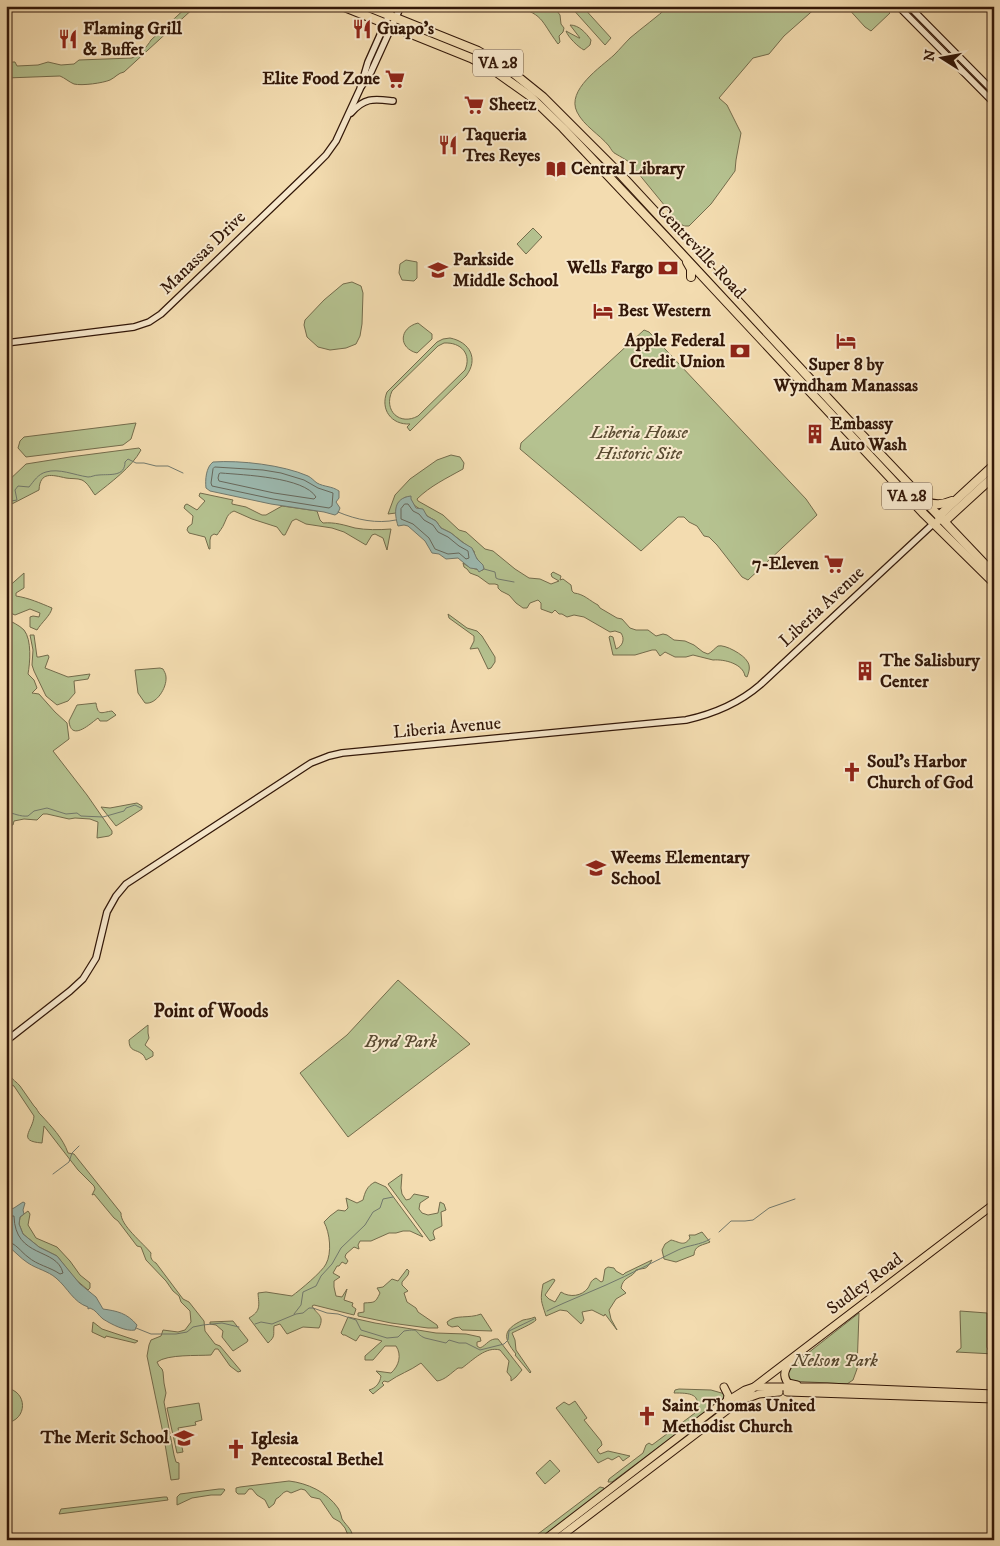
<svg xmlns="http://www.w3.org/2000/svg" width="1000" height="1546" viewBox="0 0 1000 1546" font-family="'IM FELL DW Pica',serif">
<rect width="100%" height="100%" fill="#f3dcb0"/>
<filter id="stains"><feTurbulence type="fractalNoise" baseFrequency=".004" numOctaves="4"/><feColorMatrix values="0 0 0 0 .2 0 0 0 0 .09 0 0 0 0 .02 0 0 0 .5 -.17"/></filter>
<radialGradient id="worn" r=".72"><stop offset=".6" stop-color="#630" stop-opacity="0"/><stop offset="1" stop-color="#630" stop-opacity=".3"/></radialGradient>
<!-- green -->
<g fill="#b5c290" stroke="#746c4c" fill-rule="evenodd">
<path d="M188 6H196L124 72C118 73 116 77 110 80 103 83 82 86 74 84 69 82 65 78 60 76L6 78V62H15L17 66 38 65 48 62 61 65 74 64 79 60 132 58C139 55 147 47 151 40Z"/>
<path d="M511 6H520L542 10 547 6 554 7 560 15 561 24 564 28 563 32 559 36 560 42 558 44C540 20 544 13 511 6Z"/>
<path d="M570 6H582L611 38 605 45Z"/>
<path d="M669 6H818L784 36 769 54 753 58 719 98 727 105 741 133 736 160 735 171 711 204 689 226H684L673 219 665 206 629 162C625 159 621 157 616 154 613 153 611 149 609 146 599 134 584 126 577 112 566 90 601 67 614 55 620 49 625 43 630 38 643 27 657 17 669 6Z"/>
<path d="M846 6H883L890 13 871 31 865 27Z"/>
<path d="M570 25C579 25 586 33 591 40L590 45 584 50C578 47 568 37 566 31L579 38H580Z"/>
<path d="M533 228 542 237 526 254 517 244Z"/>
<path d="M406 260 417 262V278L414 281 402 280 399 273 400 264Z"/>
<path d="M352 282 361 286 363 293 362 324 360 336 356 344 346 348 330 350 318 347 307 337 304 325 305 320 324 300 343 284Z"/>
<path d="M418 323 432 334V339L417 353C398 348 399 328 418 323Z"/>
<path d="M644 330 649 332 806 499 817 515 748 580 742 577 717 545 709 537 704 536 697 526 689 522 684 517H678L641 551 520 449 521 443Z"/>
<path d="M450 338C470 342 479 359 466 376L410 431 407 427 410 424C391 425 380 409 387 392L437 342 443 339ZM444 343C461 342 472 354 465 370L418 416C400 426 383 411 392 391L438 346Z"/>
<path d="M136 423 131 439 123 445 26 457 18 448 20 441 24 437Z"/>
<path d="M139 448 141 450C132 467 110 483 95 495 91 490 88 483 82 480 77 478 71 479 66 478 52 475 40 471 39 490L6 507V483L26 464 70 457Z"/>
<path d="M451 455 460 457 464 463 463 469C447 478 430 486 417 499L418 501 443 515 459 530 466 532 485 549 493 551 515 569 529 578 540 579 551 584 559 581 552 577 551 574 553 572 561 576 560 580 563 579 571 585 572 591 574 593C584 594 590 601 598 605L600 608 617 618 622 619 630 628 636 630H648L656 636 663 634 667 635 674 640 685 641 694 645 703 652 708 654C712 652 715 648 718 646 725 644 744 655 747 661 751 666 749 672 747 677L745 676C743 664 725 659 713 660L693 655 686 657H675L665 652 660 656 656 650H652L635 655H613L609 637 610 636 613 637 616 649C623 646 625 639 621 633L615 631 610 632 584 617 574 615 567 617 562 614H559L555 610 552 613 541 609V603L538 600 530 603 527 608H523L516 603 509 595 501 591 498 588V585L495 584H489L478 576 470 573 467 569 464 567 463 563C468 567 476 570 483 570L484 568 475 556 474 551 451 533 441 528 436 521 427 516 424 512 414 505 410 499 406 497 399 502 396 513 388 514 395 495 410 479 437 460Z"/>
<path d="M200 493 233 500 232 502V504L246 507 262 515H266L282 506 317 511 320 520 323 523C335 522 344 525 355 528 366 530 379 530 391 529L387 550 383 538 375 534 372 535 366 545 344 532 332 528 306 524 296 519 292 521 285 535H283L277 527 252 519 234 511C227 514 227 518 224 524 223 527 219 532 217 535L214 534 211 536 210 540V549H209L205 537 189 533 187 530 188 527 192 524 193 516 184 508 185 505 187 504 197 510 205 501 199 496Z"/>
<path d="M24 573V588L16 593V596C29 598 40 603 52 608 51 615 41 623 37 630L30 627V617L33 616 39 617 40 613 30 609 15 615 6 611V589Z"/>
<path d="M448 614 467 628 477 631 482 636 495 657V662L491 668 488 669 478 648 470 649 474 641V636L449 618Z"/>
<path d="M6 619C12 622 19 625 24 630 32 640 30 663 28 674L34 680 37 688 32 693 39 694 55 712 67 723 69 739 53 751 87 795 112 831V834L109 836 97 838 98 822 90 819 75 818 69 819 47 814H43L37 820 24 819 14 821 13 825H6Z"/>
<path d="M30 635H34L37 657H39L48 655 49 657 45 668 68 677 90 674 88 679 74 681 75 693 68 701 57 705 46 696 34 671 32 665 33 650Z"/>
<path d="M160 668 163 669C164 671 166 674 166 677 167 688 156 705 145 703L138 693 135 670Z"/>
<path d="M96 703C98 717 102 712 112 711L116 715 107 721H100L98 718C90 724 71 742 69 721L77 705Z"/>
<path d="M137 803 142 806V809L116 826 101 807 110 808Z"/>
<path d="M398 980 470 1044 348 1137 300 1073 347 1035Z"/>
<path d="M148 1025V1033L149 1038 145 1045 153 1052V1056L146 1060C145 1058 144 1055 142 1054 136 1049 129 1052 129 1040Z"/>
<path d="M10 1075C12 1080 17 1082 20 1086 25 1093 29 1099 34 1106 37 1108 38 1113 41 1115 51 1126 63 1138 68 1153L74 1154 121 1213C120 1225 143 1243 151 1253 150 1258 152 1261 156 1263L183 1299 189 1302 204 1321 205 1331 215 1344 220 1346 241 1371 238 1372 230 1366 218 1349H215L211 1355C197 1356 168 1354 157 1362L159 1366 162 1369 163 1372 164 1383 166 1393 164 1402 174 1455 176 1462 179 1463V1479L171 1480 164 1438 147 1356 149 1345 151 1340 161 1336 163 1330 178 1332 185 1330 191 1322 190 1311 181 1302 179 1296 173 1291 166 1281 146 1260 141 1247 137 1246 118 1221 114 1218 94 1194 92 1195 95 1189 94 1186 78 1170 44 1126 42 1143C16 1141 33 1131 34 1116L14 1086 12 1085 6 1087V1076Z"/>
<path d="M402 1174 401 1188 402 1194 406 1200 410 1199 414 1194 429 1197 420 1203 419 1209 422 1213 428 1215 438 1213 440 1202 444 1204 446 1210 441 1212 442 1226 434 1230 433 1233 435 1239 430 1241 388 1184Z"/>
<path d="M375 1182 386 1187 423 1237 410 1231H403L396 1233H389L371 1241H360L358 1245 359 1249 354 1247 346 1254 345 1257 348 1261 346 1264 342 1262 339 1266H337L333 1273 340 1277 334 1281V1287L336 1296 342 1297 347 1289 344 1300 353 1303 352 1306 356 1309 354 1315 314 1305 312 1306C317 1315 325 1315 319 1328L303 1327 287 1334 280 1324 274 1326C273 1335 276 1336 268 1343L249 1318C261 1311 259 1306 258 1293L266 1292 292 1296C300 1290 322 1272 326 1264 332 1253 330 1233 324 1222L330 1216 338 1210 345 1211 348 1208 346 1198 357 1203 363 1200C365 1192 367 1186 375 1182Z"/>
<path d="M28 1211 30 1214 28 1225 36 1238 57 1247 70 1261 80 1275 90 1283V1288L88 1290 75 1279 57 1256 39 1247 23 1234 19 1224 20 1217Z"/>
<path d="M702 1232 710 1242C704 1245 694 1245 694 1255L676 1262 664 1259 662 1250 665 1244 671 1240C680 1242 684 1247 690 1238L689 1235H695Z"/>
<path d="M652 1260C645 1271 647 1267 636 1270 633 1278 623 1276 621 1288L626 1293 616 1299 609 1310 611 1319 617 1330 605 1314 604 1316 592 1310 582 1312 584 1320 581 1324 567 1311 560 1310 546 1316C541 1300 540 1301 543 1284L553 1279 555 1280 554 1282 545 1295 549 1299 555 1302 561 1292C570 1298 582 1296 588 1288 591 1283 590 1281 596 1278L601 1282 603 1281 605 1269 608 1267 614 1268 616 1271 623 1275 625 1273Z"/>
<path d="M407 1269 409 1271 408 1275 402 1282V1285L408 1291 404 1293 407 1302 416 1308 418 1312 437 1325 438 1328H428L391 1323 358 1316V1313L364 1312V1303C374 1302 375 1304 380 1293L377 1288 383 1287 392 1279 398 1281Z"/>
<path d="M960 1311 987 1313V1347L988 1350H994V1354L956 1352 961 1348V1345Z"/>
<path d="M859 1313 857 1369 853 1380 847 1384 791 1381 788 1374 790 1368 794 1364Z"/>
<path d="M481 1314 492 1331 462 1330 458 1326 452 1327 448 1325 447 1322C455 1314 469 1319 481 1314Z"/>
<path d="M348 1317 375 1323 436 1333 466 1334 480 1337 481 1341 477 1342V1346L480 1348C487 1345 489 1338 498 1339L522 1370 516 1377 511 1381V1377L507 1372 509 1361 500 1350C486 1346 473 1360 462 1368H458C451 1373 445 1380 437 1381L421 1363C410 1371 399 1374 388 1382L384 1381 382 1383 384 1385 373 1394 369 1390C376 1388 380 1383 381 1376L376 1371 391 1373C399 1366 402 1355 396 1346H385L373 1360H365V1356L382 1341 360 1335 356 1341 345 1335H343L341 1333Z"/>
<path d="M535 1317 536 1320C534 1323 516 1331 512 1333L515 1340 516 1350 531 1372 530 1373 515 1355 516 1354C503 1338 502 1330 523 1320 528 1319 530 1319 535 1317Z"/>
<path d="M233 1321 248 1340 247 1342 233 1351 222 1337 223 1331 216 1325 210 1324V1322Z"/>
<path d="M93 1322 102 1329 138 1341 135 1343 106 1336 105 1338 92 1332Z"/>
<path d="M6 1388C28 1391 28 1420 6 1423Z"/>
<path d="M679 1389 711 1390 725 1394 724 1398 612 1482H608L609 1479 643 1453 646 1445 649 1443 652 1445 695 1413C703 1393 689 1393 674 1393L675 1390Z"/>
<path d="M575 1401 587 1418 584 1420 601 1441 602 1445 597 1450 600 1454 608 1451 630 1456 623 1461 619 1456 612 1460 608 1458 598 1463 556 1408 564 1402 569 1405Z"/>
<path d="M199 1403 202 1420 195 1422 196 1425 178 1428 183 1452 177 1453 167 1408Z"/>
<path d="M550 1460 560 1471 545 1484 536 1473Z"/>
<path d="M289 1481C307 1483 327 1492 338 1508 340 1511 341 1515 342 1519 347 1527 354 1530 352 1540H350L345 1528 340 1522 333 1518 320 1499 311 1497 305 1490 301 1489 291 1493 287 1491C282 1492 281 1497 276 1499L274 1504 269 1508 265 1500 257 1495 252 1489H249L245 1494H238L236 1492V1488L240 1487Z"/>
<path d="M600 1487 604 1488V1491L539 1540H530Z"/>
<path d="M219 1489H224L225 1490 221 1495H211L192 1498 177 1505V1497L180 1494Z"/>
<path d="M164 1497H167L168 1500 59 1514 61 1509Z"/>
</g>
<!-- water -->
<g fill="#9cbab1" stroke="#72796d">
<path d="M213 462C240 460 283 465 308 476 312 478 314 481 317 483 324 487 332 486 339 491V498L336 502 340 508 338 513 335 515 324 512 271 504 210 491 206 488C205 480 206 467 213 462Z"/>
<path d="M411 496V499L416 508 423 509 427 516 436 521 441 528 451 533 462 542 472 548 477 559 483 565 484 569 479 572 477 569 470 568 458 558 446 559 439 554 432 553 425 541 408 526 404 525 398 526C394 513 393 498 411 496Z"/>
<path d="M23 1202 25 1203 23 1210 24 1214 20 1217 19 1224 23 1234 39 1247 57 1256 80 1284 96 1297 103 1309C117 1311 127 1313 137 1325L135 1330C126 1332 111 1324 103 1319 98 1315 96 1310 90 1308L88 1309V1307C73 1302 68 1288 56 1278 48 1271 37 1269 28 1263 20 1258 14 1250 6 1245V1211L14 1208Z"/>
</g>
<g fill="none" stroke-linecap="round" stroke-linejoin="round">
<!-- shore -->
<g stroke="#67685c" stroke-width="1">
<path d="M215 467 263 470 281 473 304 480 318 488 333 493 332 506 329 508 273 499 212 486 211 483 213 469Z"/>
<path d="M221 473C244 475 304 477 316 497L314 499 274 493 219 481 218 478 219 474Z"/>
<path d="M405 504H408L413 511 419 514 424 520 433 525 438 532 448 537 459 546 468 551 469 558 466 559 459 553 448 554 435 549 429 538 413 524 401 519V509Z"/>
<path d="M6 1216H14C15 1259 57 1247 63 1273L60 1274C50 1267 37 1265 28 1257 21 1252 16 1243 6 1241"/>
</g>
<!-- stream -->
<g stroke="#72796d" stroke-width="1">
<path d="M6 502 17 500 15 490 18 486 29 487C34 481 38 474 46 472 59 468 74 475 88 477 92 477 94 475 99 475 110 474 125 477 125 462L128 459 136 463H144L156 466H168L183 473"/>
<path d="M338 512C357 520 377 524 396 520"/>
<path d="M484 569 495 572 496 578 498 579 514 582"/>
<path d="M6 812C14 813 20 817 28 816L34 811 47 808 66 814 77 813 81 816 103 817 124 811 126 808 135 805 141 808"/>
<path d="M53 1174 69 1162 72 1153 79 1146"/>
<path d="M719 1232 731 1221H745L753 1220 769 1208 795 1199"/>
<path d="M547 1311C552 1308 558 1306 564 1303 578 1297 592 1291 606 1285 631 1274 655 1261 678 1250 688 1245 701 1245 710 1239"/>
<path d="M294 1314 301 1305 303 1292 316 1286 321 1276 332 1264 341 1248 365 1225 373 1212 380 1208 383 1199 393 1197"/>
<path d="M255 1324 261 1322 272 1324 296 1314 303 1313 309 1308H313L327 1313 338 1314 356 1320 361 1330 387 1338 398 1337 404 1331C422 1328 413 1333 425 1338L446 1343 449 1340 459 1343H466L480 1350 504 1344 508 1340 509 1331 534 1319"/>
<path d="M136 1328 151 1334H176L187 1332 193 1327 203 1325 222 1323 239 1327"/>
</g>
<defs>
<g id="secondary">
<path d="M898 6 994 103"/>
<path d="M909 6 994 92"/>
<path d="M361 87 371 72 401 6"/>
<path d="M351 113C365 97 374 99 393 101"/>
<path d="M6 343 134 327 149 322 161 314 311 170 326 155 336 141 360 89 368 62 393 6"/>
<path d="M6 1041 70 991 83 979 96 958 107 912 116 896 126 884 311 763 329 756 342 753 686 720C713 714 738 704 760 685L933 524"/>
</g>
<g id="primary">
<path d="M790 1362C785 1370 782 1375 788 1383L797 1385"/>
<path d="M724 1387 728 1395 727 1401"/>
<path d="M787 1392 994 1399"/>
<path d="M745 1399 759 1394 779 1392"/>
<path d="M544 1540 716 1408 745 1390 754 1387H827L994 1394"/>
<path d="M556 1540 747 1395 754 1387 994 1204"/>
</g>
<g id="highway">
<path d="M342 6 471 58 492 69 530 96 563 128 665 236 924 514 994 583"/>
<path d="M366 6 478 51 507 68 543 97 622 176 863 436 994 574"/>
<path d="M687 262 691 269V277"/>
<path d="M925 501C935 506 943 505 952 501"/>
<path d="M940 519 946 520 994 476"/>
<path d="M939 520 941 514 994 465"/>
</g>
</defs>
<!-- secondary casing -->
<use href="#secondary" stroke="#321708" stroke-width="8"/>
<!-- primary casing -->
<use href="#primary" stroke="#321708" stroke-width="9"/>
<!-- highway casing -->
<use href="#highway" stroke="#321708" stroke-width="10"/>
<!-- secondary -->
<use href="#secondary" stroke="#f7e8cc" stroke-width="5.5"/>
<!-- primary -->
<use href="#primary" stroke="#f3dcb0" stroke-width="7"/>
<!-- highway -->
<use href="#highway" stroke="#f3dcb0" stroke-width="8"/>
</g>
<!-- icons -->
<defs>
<symbol id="restaurant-bare" viewBox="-9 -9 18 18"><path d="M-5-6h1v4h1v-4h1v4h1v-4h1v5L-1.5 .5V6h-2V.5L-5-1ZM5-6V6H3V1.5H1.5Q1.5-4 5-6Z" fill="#8f2418" stroke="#f7e8cc" stroke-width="2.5" paint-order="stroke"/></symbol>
<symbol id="supermarket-bare" viewBox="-9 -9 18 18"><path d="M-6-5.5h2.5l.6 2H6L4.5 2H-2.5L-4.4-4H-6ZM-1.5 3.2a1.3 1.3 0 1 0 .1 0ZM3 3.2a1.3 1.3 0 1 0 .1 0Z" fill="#8f2418" stroke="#f7e8cc" stroke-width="2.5" paint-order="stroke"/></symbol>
<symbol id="library-bare" viewBox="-9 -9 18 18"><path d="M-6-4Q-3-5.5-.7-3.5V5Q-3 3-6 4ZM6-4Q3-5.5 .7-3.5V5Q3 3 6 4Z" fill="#8f2418" stroke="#f7e8cc" stroke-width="2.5" paint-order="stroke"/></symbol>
<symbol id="bank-bare" viewBox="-9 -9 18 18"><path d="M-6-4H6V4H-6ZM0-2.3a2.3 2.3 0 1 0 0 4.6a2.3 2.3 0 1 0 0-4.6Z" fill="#8f2418" stroke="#f7e8cc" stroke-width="2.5" paint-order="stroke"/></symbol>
<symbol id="school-bare" viewBox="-9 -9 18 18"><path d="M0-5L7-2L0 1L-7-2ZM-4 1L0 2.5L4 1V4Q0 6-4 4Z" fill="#8f2418" stroke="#f7e8cc" stroke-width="2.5" paint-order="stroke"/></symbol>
<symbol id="hotel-bare" viewBox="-9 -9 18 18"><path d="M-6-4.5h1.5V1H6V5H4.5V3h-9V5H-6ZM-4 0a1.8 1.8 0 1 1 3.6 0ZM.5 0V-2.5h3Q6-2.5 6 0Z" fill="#8f2418" stroke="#f7e8cc" stroke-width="2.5" paint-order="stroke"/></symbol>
<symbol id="building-bare" viewBox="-9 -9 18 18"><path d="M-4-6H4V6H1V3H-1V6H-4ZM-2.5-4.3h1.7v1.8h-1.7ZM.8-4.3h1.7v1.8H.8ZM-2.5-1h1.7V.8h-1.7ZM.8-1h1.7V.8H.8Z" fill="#8f2418" stroke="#f7e8cc" stroke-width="2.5" paint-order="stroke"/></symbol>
<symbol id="church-bare" viewBox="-9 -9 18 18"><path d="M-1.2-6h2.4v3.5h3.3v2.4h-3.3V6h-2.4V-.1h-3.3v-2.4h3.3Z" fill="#8f2418" stroke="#f7e8cc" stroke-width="2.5" paint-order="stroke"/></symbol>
</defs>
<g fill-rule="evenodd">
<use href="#restaurant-bare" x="348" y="15" width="28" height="28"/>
<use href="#restaurant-bare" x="54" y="25" width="28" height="28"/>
<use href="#supermarket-bare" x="381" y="65" width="28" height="28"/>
<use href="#supermarket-bare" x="460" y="91" width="28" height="28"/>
<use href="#restaurant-bare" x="434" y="131" width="28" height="28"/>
<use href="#library-bare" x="542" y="155" width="28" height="28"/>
<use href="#bank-bare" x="654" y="254" width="28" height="28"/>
<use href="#school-bare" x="424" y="256" width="28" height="28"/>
<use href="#hotel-bare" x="589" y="297" width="28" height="28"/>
<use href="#hotel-bare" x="832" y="327" width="28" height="28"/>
<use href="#bank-bare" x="726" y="337" width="28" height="28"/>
<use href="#building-bare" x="801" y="420" width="28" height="28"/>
<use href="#supermarket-bare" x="820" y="550" width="28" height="28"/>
<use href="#building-bare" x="851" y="657" width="28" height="28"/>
<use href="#church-bare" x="838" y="758" width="28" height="28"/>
<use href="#school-bare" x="582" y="854" width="28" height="28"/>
<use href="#church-bare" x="633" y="1402" width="28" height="28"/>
<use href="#school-bare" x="170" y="1424" width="28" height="28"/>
<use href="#church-bare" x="222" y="1435" width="28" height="28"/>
</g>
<g text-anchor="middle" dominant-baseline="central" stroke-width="4" stroke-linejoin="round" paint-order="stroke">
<!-- shield labels -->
<g fill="#f7e8cc" stroke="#6d5643" stroke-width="1">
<rect x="473" y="49.5" width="50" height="27" rx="4"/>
<rect x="882" y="482.5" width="50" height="27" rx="4"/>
</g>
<g font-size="16" font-weight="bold" fill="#321708">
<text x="498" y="63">VA 28</text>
<text x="907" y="496">VA 28</text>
</g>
<!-- poi labels -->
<g font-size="18" font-weight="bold" fill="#321708" stroke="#f7e8cc" text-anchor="start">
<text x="83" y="29">Flaming Grill<tspan x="83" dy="21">&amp; Buffet</tspan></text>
<text x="377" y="29">Guapo's</text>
<text x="380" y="79" text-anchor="end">Elite Food Zone</text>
<text x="489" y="105">Sheetz</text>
<text x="463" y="135">Taqueria<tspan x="463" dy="21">Tres Reyes</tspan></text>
<text x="571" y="169">Central Library</text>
<text x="453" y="260">Parkside<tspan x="453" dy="21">Middle School</tspan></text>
<text x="653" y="268" text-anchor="end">Wells Fargo</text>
<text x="618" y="311">Best Western</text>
<text x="725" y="341" text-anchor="end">Apple Federal<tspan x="725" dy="21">Credit Union</tspan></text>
<text x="846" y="365" text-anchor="middle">Super 8 by<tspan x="846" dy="21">Wyndham Manassas</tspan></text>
<text x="830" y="424">Embassy<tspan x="830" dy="21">Auto Wash</tspan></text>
<text x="819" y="564" text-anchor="end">7-Eleven</text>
<text x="880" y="661">The Salisbury<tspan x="880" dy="21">Center</tspan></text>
<text x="867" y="762">Soul's Harbor<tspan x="867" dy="21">Church of God</tspan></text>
<text x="611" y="858">Weems Elementary<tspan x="611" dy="21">School</tspan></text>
<text x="662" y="1406">Saint Thomas United<tspan x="662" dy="21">Methodist Church</tspan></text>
<text x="169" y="1438" text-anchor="end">The Merit School</text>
<text x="251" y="1439">Iglesia<tspan x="251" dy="21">Pentecostal Bethel</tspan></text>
</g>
<!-- street labels -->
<g font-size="18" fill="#321708" stroke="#f7e8cc">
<text transform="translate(701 252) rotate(47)">Centreville Road</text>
<text transform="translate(203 253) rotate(-44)">Manassas Drive</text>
<text transform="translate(822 607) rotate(-43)">Liberia Avenue</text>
<text transform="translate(447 728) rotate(-5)">Liberia Avenue</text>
<text transform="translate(865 1284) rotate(-37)">Sudley Road</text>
</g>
<!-- park labels -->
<g font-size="18" font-style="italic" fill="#594a31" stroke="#f7e8cc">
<text x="639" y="433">Liberia House<tspan x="639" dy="21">Historic Site</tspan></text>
<text x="401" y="1042">Byrd Park</text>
<text x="835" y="1361">Nelson Park</text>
</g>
<!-- neighbourhood labels -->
<g font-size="19" font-weight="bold" fill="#321708" stroke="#f7e8cc">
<text x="211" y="1011">Point of Woods</text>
</g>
</g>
<!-- margin -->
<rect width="1000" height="1546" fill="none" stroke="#f3dcb0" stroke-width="25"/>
<rect x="8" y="8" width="985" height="1531" fill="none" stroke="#321708" stroke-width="2.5"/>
<rect x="12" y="12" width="975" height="1521" fill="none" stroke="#321708"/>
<!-- north arrow -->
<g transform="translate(942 58) rotate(281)" stroke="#f7e8cc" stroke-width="4" paint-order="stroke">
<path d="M0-4L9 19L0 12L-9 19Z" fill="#321708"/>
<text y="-8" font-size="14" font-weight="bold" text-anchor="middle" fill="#321708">N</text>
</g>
<rect width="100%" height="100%" filter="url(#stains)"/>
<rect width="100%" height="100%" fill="url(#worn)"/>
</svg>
